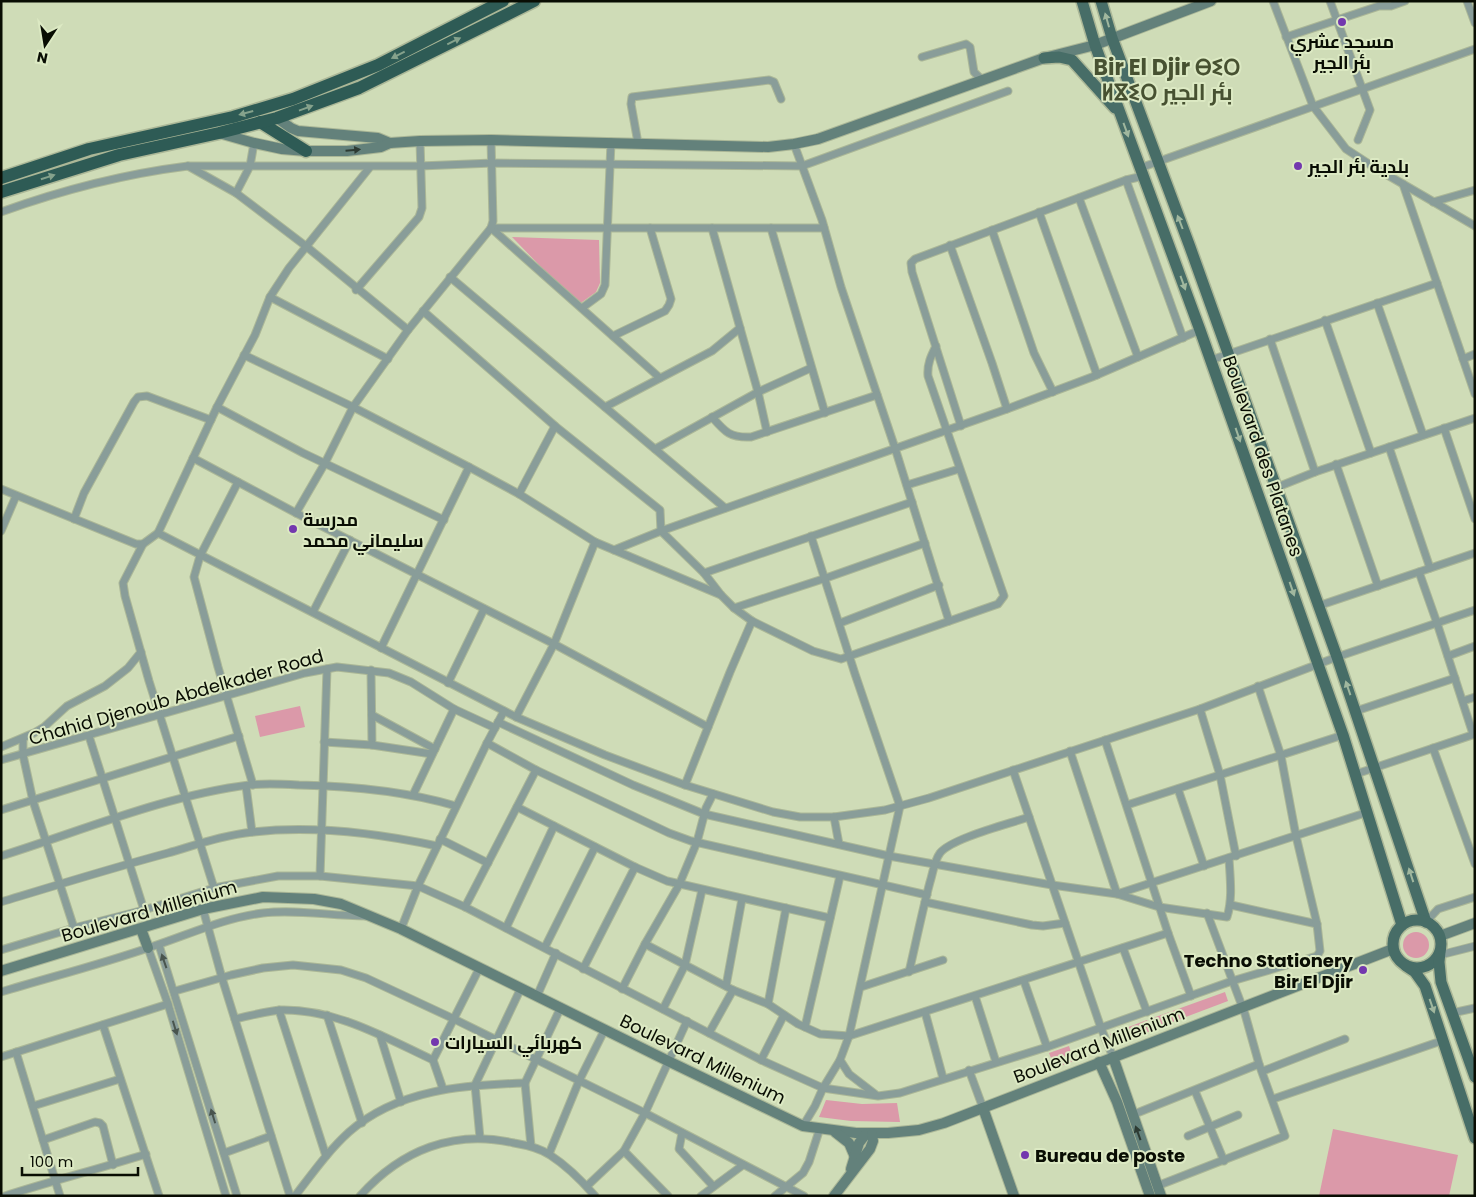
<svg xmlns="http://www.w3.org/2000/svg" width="1476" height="1197" viewBox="0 0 1476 1197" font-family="Poppins,Cairo,'Noto Sans Tifinagh',sans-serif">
<rect width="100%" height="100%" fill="#cfdcb7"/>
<!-- green -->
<g fill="#db99a9">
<path d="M512 237 599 240 600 283 596 292 578 305Z"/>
<path d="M300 706 305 727 260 737 255 716Z"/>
<circle cx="1416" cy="945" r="13"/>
<path d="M1225 992 1228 1001 1154 1029 1150 1019Z"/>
<path d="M1147 1020 1151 1031 1114 1044 1110 1034Z"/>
<path d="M1069 1046 1074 1061 1055 1068 1049 1053Z"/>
<path d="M826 1100 862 1104 897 1103 900 1122 851 1121 819 1117Z"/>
<path d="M1333 1129 1458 1155 1449 1196H1319Z"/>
</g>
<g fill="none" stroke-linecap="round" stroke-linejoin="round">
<defs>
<g id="street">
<path d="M1273 1 1313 106 1346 149 1372 166 1475 226"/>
<path d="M1330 1 1370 110 1358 140"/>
<path d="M1467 1 1475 23"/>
<path d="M1286 37 1379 6H1391L1405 1"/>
<path d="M922 57 966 44 970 47 974 72 982 80"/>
<path d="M638 143 631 104 632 97 769 80 774 82 781 99"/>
<path d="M794 144 822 220 841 287 895 448 949 621"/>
<path d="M188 166 236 193 307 247 408 330"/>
<path d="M370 167 289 268 270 297 255 335 217 407 158 533 516 717 605 755 685 785 773 812 800 817H834L885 810 929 798 1200 709 1337 657 1475 610"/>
<path d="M1140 168 1475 49"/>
<path d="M1126 180 1183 338"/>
<path d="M1403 184 1475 394"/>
<path d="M236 193 250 166 254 143"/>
<path d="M1079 198 1138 357"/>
<path d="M1433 202 1475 190"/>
<path d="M1 212C62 190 124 174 188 166H420L493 163 802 166 1008 91"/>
<path d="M1039 212 1097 375"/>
<path d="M491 228H824"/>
<path d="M491 228 660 378"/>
<path d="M712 228 758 392 767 432"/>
<path d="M771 228 825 413"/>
<path d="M992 230 1034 353 1053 392"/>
<path d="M950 245 992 363 1007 409"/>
<path d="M450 277 725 508"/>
<path d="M356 290 419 217 422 208 420 141"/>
<path d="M270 297 388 359"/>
<path d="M1377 303 1423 435"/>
<path d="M582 308 601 294 605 285 611 142"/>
<path d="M423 311 555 426 660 510 661 531 704 573"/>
<path d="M1325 320 1371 453"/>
<path d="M613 336 665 311 669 305 671 299 650 228"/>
<path d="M1270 339 1315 472"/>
<path d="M244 355 353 407 469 467 519 494 595 542 721 595"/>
<path d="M1463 359 1475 354"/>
<path d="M1211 360 1437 283"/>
<path d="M217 407 303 453 444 520"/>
<path d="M605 407 712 351 740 328"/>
<path d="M712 417C725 432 730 438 751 437L877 395"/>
<path d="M961 426 912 272 911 263 915 259 1126 180 1143 176"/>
<path d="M1444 428 1475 519"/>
<path d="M1389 447 1430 568"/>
<path d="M655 449 758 392 811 368"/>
<path d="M193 458 296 513 554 644 708 727"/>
<path d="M1336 464 1378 586"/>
<path d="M238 482 200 556 194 577 218 667 253 785"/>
<path d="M907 485 959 469"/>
<path d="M1275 488 1315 472 1475 418"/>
<path d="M1 489 136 544H143L158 533"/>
<path d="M519 494 555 426"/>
<path d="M912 502 704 573 721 595 734 608 826 578 925 543"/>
<path d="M296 513 325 463 353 407 408 330 491 228 493 221 491 140"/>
<path d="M74 519 84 493 134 402 138 397 147 396 211 420"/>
<path d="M1 531 16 496"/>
<path d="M143 544 123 583 125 596 149 681 214 888"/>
<path d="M614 550 661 531 1007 409 1092 377 1200 330"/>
<path d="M1419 572 1437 623 1473 734"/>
<path d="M1318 606 1475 553"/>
<path d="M734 608 752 621 813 651 841 659 998 604 1004 596 928 376C927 364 931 356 936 346"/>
<path d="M313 612 350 540"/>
<path d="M840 623 939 585"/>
<path d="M381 648 469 467"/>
<path d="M1448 656 1475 646"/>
<path d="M371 670 372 745"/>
<path d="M448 683 484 609"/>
<path d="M1463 701 1475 697"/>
<path d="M1200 709 1220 775 1236 856"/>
<path d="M1356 711 1455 678"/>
<path d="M372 715 435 749"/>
<path d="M516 717 554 644 595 542"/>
<path d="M498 722 633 785 704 814 889 856 1052 885 1117 894 1368 812"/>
<path d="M89 736 144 910"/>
<path d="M23 739V755L33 801 74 928"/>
<path d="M1105 740 1168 933 1191 996"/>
<path d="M324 742 372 745 432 754"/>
<path d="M487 743 536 770 669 833 691 841 927 895"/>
<path d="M1 747 34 733 44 727 67 706 105 686 128 668 141 652"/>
<path d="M1433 748 1475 864"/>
<path d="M1070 751 1117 894 1159 907 1227 917C1233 898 1230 878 1229 858"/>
<path d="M1 760 305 673 337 667 389 673 411 682 454 709 495 728"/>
<path d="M1013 770 1101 1028 1113 1057"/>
<path d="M1356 774 1475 734"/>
<path d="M685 785 730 672 752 621"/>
<path d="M246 786 252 832"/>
<path d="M1178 789 1204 866"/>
<path d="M413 795 454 709"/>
<path d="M1127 805 1343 735"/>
<path d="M517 807 635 867 667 881 830 918"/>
<path d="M1 810 239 736"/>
<path d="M834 817 839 844"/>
<path d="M440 839 488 863"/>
<path d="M1 856C81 831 167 795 249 785 266 783 282 784 299 785 352 786 405 791 456 806"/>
<path d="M320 876 327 669"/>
<path d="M1 902C57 885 112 868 168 853 196 845 224 835 253 832 314 825 377 833 437 846"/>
<path d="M925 902 1032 925 1043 926 1065 923"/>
<path d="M1231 905 1317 924"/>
<path d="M465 907 536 770"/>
<path d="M203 909 222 978 290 1196"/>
<path d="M1426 922 1438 909 1475 897"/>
<path d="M506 928 554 826"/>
<path d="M401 929 418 886 487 743 504 711"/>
<path d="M645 944 733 990 768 1004 798 1024 820 1034 849 1036 1168 933"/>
<path d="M159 945 237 1196"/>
<path d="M545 947 595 847"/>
<path d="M148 948 168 1004 226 1196"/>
<path d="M1123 948 1147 1012"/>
<path d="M1 950 74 928 144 910 214 888 278 876H320L418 886 465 907 761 1060 814 1084 823 1088 878 1096 900 1093 1047 1047 1232 981 1317 956 1320 951 1317 924 1296 836 1281 756 1258 686"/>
<path d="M1440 955 1475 946"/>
<path d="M583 969 635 867"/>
<path d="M909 972C916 942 922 912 930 882 933 873 934 861 940 853 952 838 1009 824 1029 817"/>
<path d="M1024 981 1047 1047"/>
<path d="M726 986 742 899"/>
<path d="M861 987 943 960"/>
<path d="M622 989 645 944 679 885 697 842 706 808 713 794"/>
<path d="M175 991 231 975 263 968 293 965 341 970 366 978 454 1019 645 1113 804 1196"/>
<path d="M1 992C51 977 102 964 151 947 188 935 223 918 263 913 297 909 331 916 365 916"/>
<path d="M537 996 556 953"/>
<path d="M975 996 996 1062"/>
<path d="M768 1004 786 908"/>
<path d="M663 1009 685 965 702 890"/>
<path d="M279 1010 326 1156"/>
<path d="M925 1012 943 1078"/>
<path d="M1452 1013 1475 1008"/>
<path d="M327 1015 362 1123"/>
<path d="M235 1019C250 1016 266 1011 281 1010 336 1009 384 1037 433 1060L480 967"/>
<path d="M103 1025 159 1196"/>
<path d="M805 1027 840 876"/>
<path d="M709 1033 733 990"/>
<path d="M380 1035 401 1102"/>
<path d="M16 1052 60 1196"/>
<path d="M1 1057 168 1004"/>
<path d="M433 1060 443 1089"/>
<path d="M761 1060 784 1015"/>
<path d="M840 1060 849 1074 875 1094"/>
<path d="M969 1070 983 1108"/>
<path d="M1263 1071 1345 1039"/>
<path d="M1195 1091 1224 1161"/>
<path d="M1273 1099 1444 1040"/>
<path d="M33 1106 120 1079"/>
<path d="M1132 1115 1259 1064"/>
<path d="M803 1126 815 1106 823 1088 840 1060 849 1036 900 806 855 674 811 536"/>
<path d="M682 1133 679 1149 713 1186"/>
<path d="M1188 1136 1238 1115"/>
<path d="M480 1138 475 1085 521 988"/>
<path d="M43 1140 95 1122 100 1123 103 1126 113 1165"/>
<path d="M531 1146 525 1083 561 1007"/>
<path d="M624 1151 668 1196"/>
<path d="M224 1153 271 1136"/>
<path d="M549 1154 579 1081 605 1029"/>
<path d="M587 1186 624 1151 645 1113 687 1021"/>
<path d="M1157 1186 1285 1136 1259 1064 1245 1014 1207 913"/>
<path d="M5 1196C51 1181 99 1169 146 1154"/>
<path d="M295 1196C312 1174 328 1151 349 1132 398 1089 464 1085 525 1083"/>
<path d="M360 1196C401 1150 454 1129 514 1143 526 1145 540 1148 550 1155 567 1166 582 1181 595 1196"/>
<path d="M701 1196 743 1165"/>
<path d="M775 1196 803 1173 809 1162 820 1128"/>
</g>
<g id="secondary">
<path d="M277 118 291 128 298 131 378 138 390 143"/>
<path d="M219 133 254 143 282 149 306 151H347L381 147 390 143 420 141 491 140 768 147 794 144 818 139 1044 58 1095 45 1211 1"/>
<path d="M141 929 148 948"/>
<path d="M1440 936 1475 923"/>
<path d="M1 971 203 909 263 897 314 899 341 904 401 929 668 1061 803 1126 856 1133H888L919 1130 944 1123 1393 949"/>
<path d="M1113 1057 1161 1196"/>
<path d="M1099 1062 1117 1102 1150 1196"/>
<path d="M983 1108 1014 1196"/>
<path d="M835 1132 849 1143 855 1157"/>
<path d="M851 1169 859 1143 866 1134"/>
<path d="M834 1196 870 1149 873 1141 872 1134"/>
</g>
<g id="primary">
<path d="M1082 1 1095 45 1200 330 1343 735 1402 925"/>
<path d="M1101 1 1112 38 1190 247 1337 657 1426 922"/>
<path d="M1044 58 1059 57 1072 60 1115 108"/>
<circle cx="1417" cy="944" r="24"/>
<path d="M1440 952 1439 962 1441 982 1475 1077"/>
<path d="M1406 966 1415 972 1425 986 1475 1138"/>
</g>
<g id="highway">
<path d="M260 122 306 151"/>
<path d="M1 178 89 149 233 117 293 99 378 65 503 1"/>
<path d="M1 192 119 155 219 133 277 118 359 88 534 1"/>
</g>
</defs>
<!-- street casing -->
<use href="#street" stroke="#abb797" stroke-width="9"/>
<!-- secondary casing -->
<use href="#secondary" stroke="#abb797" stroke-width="12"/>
<!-- primary casing -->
<use href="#primary" stroke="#abb797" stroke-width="14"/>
<!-- highway casing -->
<use href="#highway" stroke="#abb797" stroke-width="15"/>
<!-- street -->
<use href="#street" stroke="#899d99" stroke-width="7"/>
<!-- secondary -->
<use href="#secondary" stroke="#63817b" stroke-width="10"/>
<!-- primary -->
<use href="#primary" stroke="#476d67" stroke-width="11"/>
<!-- highway -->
<use href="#highway" stroke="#2e5b55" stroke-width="12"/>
</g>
<!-- one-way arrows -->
<defs><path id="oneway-solid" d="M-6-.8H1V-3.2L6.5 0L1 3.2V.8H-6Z" transform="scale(1.25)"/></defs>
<g fill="#a0b79e">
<use href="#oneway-solid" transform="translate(1107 20) rotate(-106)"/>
<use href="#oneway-solid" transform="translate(1126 130) rotate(70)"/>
<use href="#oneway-solid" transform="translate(1180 222) rotate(-111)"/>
<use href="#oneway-solid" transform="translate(1183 283) rotate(70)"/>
<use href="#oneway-solid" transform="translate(1238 435) rotate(71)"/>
<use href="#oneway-solid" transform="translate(1292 589) rotate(71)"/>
<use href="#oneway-solid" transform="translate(1348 688) rotate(-109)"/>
<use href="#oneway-solid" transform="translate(1411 875) rotate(-108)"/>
<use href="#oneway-solid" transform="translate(1432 1006) rotate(71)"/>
</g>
<g fill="#85a28c">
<use href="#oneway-solid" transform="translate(454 41) rotate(-26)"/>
<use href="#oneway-solid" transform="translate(398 55) rotate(153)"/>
<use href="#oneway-solid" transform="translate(306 108) rotate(-20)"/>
<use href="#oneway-solid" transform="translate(246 113) rotate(165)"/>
<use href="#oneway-solid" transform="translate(48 177) rotate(-18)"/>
</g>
<g fill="#2d3b33">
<use href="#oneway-solid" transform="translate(353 150) rotate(-5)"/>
<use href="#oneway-solid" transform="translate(1138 1133) rotate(-110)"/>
</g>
<g fill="#49554e">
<use href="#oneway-solid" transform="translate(164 961) rotate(-109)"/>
<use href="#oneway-solid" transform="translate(175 1028) rotate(73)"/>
<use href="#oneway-solid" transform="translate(213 1116) rotate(-107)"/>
</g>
<!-- markers -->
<g fill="#7338ae" stroke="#dce9c3" stroke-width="2">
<circle cx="1342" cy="22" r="5"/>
<circle cx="1298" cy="166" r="5"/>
<circle cx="293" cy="529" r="5"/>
<circle cx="1363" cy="970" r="5"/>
<circle cx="435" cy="1042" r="5"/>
<circle cx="1025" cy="1155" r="5"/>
</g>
<g text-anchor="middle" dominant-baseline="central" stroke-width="4" stroke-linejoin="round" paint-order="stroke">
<!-- poi labels -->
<g font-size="18" font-weight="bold" fill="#090d03" stroke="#dce9c3" text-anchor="start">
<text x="1342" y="41" text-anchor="middle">مسجد عشري<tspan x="1342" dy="21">بئر الجير</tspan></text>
<text x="1308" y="166">بلدية بئر الجير</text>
<text x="303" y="519">مدرسة<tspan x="303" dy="21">سليماني محمد</tspan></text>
<text x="1353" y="960" text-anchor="end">Techno Stationery<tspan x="1353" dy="21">Bir El Djir</tspan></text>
<text x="445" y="1042">كهربائي السيارات</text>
<text x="1035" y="1155">Bureau de poste</text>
</g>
<!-- street labels -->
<g font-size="18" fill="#090d03" stroke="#dce9c3">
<text transform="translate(1263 456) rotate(71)">Boulevard des Platanes</text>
<text transform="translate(176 697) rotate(-16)">Chahid Djenoub Abdelkader Road</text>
<text transform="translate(149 911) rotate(-16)">Boulevard Millenium</text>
<text transform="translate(1099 1045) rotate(-21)">Boulevard Millenium</text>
<text transform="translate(703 1059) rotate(26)">Boulevard Millenium</text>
</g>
<!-- district labels -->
<g font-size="22" font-weight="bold" fill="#475131" stroke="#dce9c3">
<text x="1167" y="67">Bir El Djir ⴱⵉⵔ<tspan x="1167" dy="25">ⵍⴵⵉⵔ بئر الجير</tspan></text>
</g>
</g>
<!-- border -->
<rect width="1476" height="1197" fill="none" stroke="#090d03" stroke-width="5"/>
<!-- north arrow -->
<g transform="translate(45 45) rotate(192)" stroke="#dce9c3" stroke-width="4" paint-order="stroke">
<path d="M0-4L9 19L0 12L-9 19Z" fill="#090d03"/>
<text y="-8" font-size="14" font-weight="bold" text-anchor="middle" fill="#090d03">N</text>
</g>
<!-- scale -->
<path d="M22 1167v8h116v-8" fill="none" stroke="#090d03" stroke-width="2.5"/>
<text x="30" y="1167" font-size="15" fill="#090d03" stroke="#dce9c3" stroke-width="4" paint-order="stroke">100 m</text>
</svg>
